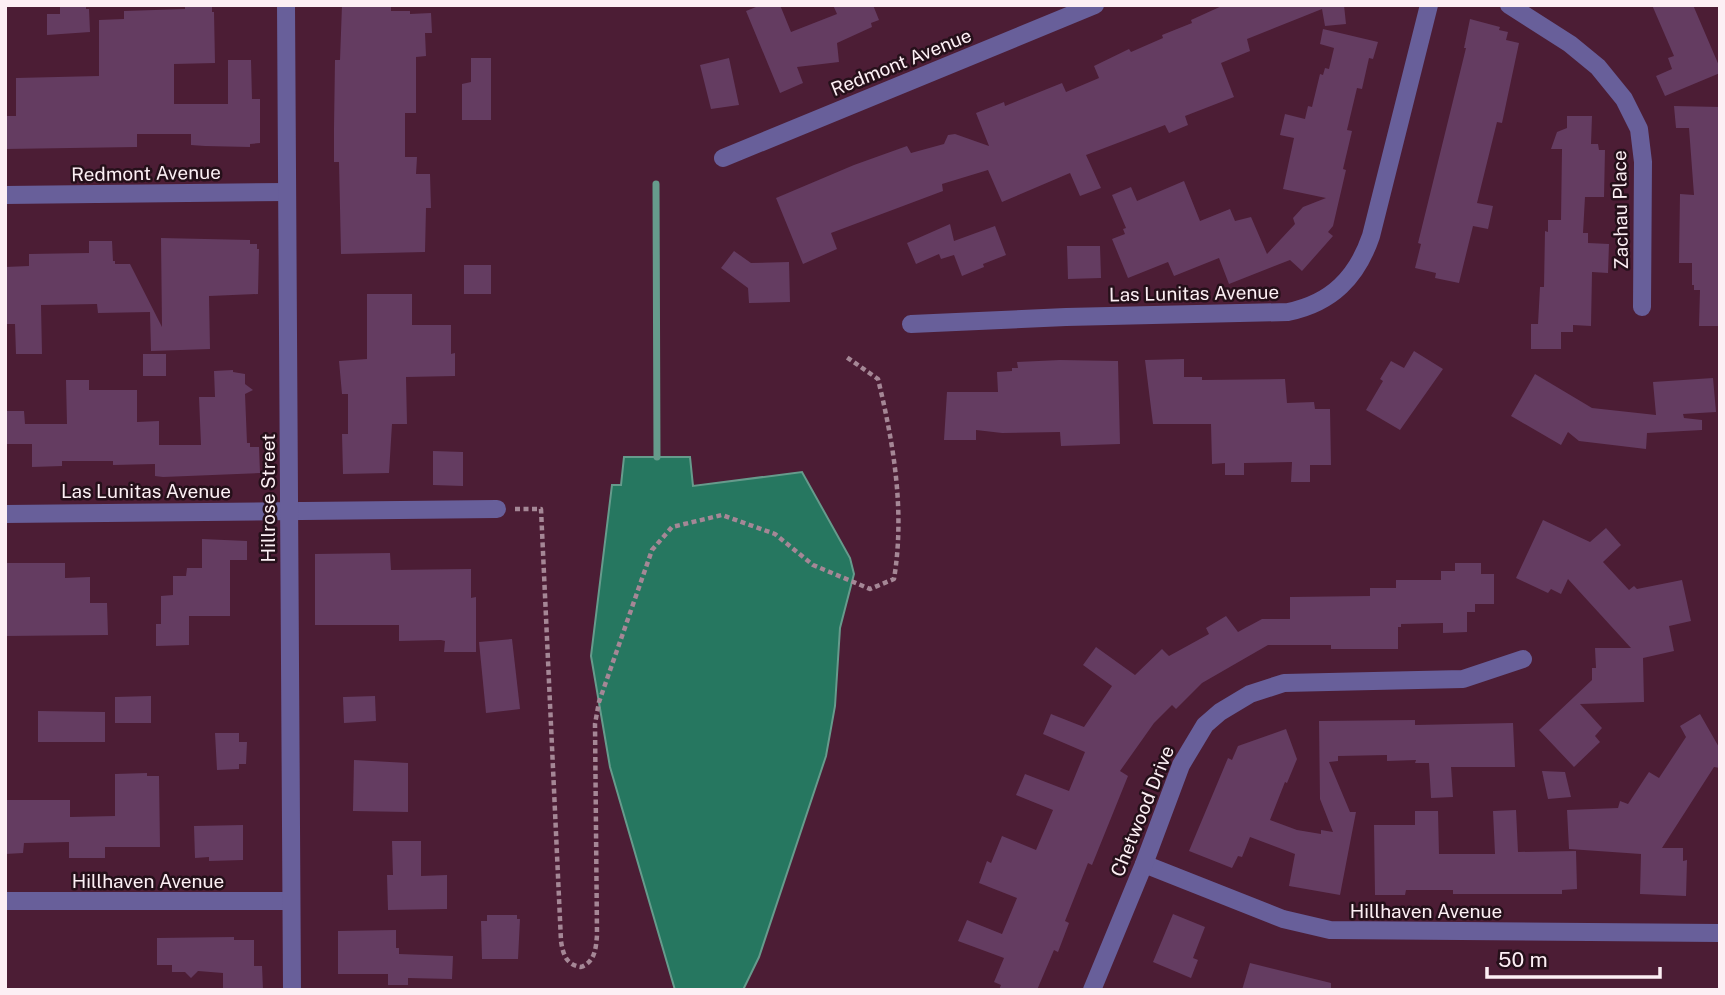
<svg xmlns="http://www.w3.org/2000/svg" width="1725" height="995" viewBox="0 0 1725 995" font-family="'Public Sans',sans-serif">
<rect width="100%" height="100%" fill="#4c1d35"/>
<!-- water -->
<path fill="#267760" stroke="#669b8c" stroke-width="2" d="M624 457H690L693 486 802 472 850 558 854 574 840 628 835 706 826 756 759 957 743 990H675L610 767 591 656 612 485H621Z"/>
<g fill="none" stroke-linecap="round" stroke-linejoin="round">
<!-- stream -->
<path stroke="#669b8c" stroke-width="7" d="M656 184 657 457"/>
</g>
<!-- building -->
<g fill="#643c61">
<path d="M60 5H86V9H89L90 32 47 35V14H60Z"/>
<path d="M185 5H212V12H214L215 63 174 64V104H228V60H251L252 99H260V143L250 144V147L205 146 191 145V134H137V147L5 149V116H16V78L99 76V20L124 19V11L185 9Z"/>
<path d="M342 5H391V11H410V14L431 13 432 33H425L426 56 416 57V113H405V157H417L416 174H430L431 208H426L425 252 341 254 339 162H334V128L335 60H340Z"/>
<path d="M761 5H780L791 32 837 14 833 5H873L879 20 871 23 872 27 837 43 839 62 797 67 803 83 780 93 746 11Z"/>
<path d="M1224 5H1344L1346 24 1325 26 1322 9 1247 39 1250 51 1221 63 1234 97 1185 116 1188 125 1169 133 1165 125 1086 155 1101 188 1080 196 1070 173 1002 202 988 170 942 184 943 191 831 233 837 249 803 264 776 198 854 165 907 146 911 153 944 144 948 135 955 134 989 146 976 113 1004 102 1005 106 1062 83 1066 92 1099 78 1094 66 1129 49 1131 52 1163 38 1162 35 1192 23 1191 20Z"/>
<path d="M1652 5H1693L1720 68V73L1665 96 1656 76 1672 69 1668 58 1674 56Z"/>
<path d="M1470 19 1500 27 1499 30 1508 32 1506 40 1519 43 1502 123 1497 122 1477 203 1493 206 1488 229 1473 226 1459 283 1435 278 1436 273 1415 268 1421 244 1418 243 1466 48H1464Z"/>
<path d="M1323 29 1378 42 1373 59 1369 58 1362 89 1357 88 1347 130 1352 131 1343 169 1346 170 1333 226 1328 232 1333 236 1302 271 1290 260 1229 284 1219 258 1174 276 1168 262 1128 278 1112 239 1125 234 1123 229 1126 228 1112 195 1131 187 1137 201 1184 181 1200 221 1230 209 1235 221 1251 217 1267 254 1295 224 1293 218 1303 207 1326 198 1283 189 1294 138 1280 135 1285 114 1305 119 1308 106 1312 107 1320 74 1323 75 1325 68 1329 69 1334 48 1320 44Z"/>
<path d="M471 58H491V120H462V84L471 82Z"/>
<path d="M729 58 739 105 711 109 700 65Z"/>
<path d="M1674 106 1720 107V326H1699L1700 290H1694V285H1692V263H1679L1680 194 1694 195 1689 128H1676Z"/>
<path d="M1567 116H1592L1591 144H1598L1599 150H1605L1604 197H1585L1583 233H1588V243L1609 244 1608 273 1592 272 1591 326 1573 325V332H1561V349H1531V324H1538L1540 287H1544L1545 231 1548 232V220H1561L1562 149H1551L1557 132 1567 128Z"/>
<path d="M950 224 954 241 995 226 1006 255 983 264 984 267 962 276 954 255 941 259 939 254 916 264 907 243Z"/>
<path d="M161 238 250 240V244H257V249H259L258 294 209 296 210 349 151 351 150 312 98 313 97 304 41 305 42 354H16L15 324H5V267L29 266V254L89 253V241H112L113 261H115V264H130L162 327Z"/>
<path d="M1067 246H1100L1101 278 1068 279Z"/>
<path d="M734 251 751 263 789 262 790 302 749 303 748 288 721 268Z"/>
<rect x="464" y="265" width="27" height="29"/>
<path d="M367 294H412V325H451V354L455 353V376L406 377 407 424H392L389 473 343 474 342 434H348V394H342L339 361 367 359Z"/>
<path d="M1414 351 1443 369 1400 430 1366 410 1383 381 1380 379 1391 361 1404 368Z"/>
<rect x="143" y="354" width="23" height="22"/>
<path d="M1184 359V377H1202V380L1285 379 1287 403 1314 402 1315 409H1330L1331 465H1310V482H1291L1292 462 1244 463V475H1225V463L1212 464 1211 424H1153L1145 360Z"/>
<path d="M1060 360 1118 361 1120 444 1061 446 1060 432 1002 433 976 430V440H944L947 392H998L997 372 1012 371V368H1018L1017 362Z"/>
<path d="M233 370V372L245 374V384L253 390 245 394 247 443H250V447H259L260 473 163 477 155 476V464L113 465V461H62V466L32 467V444H5V411H24L25 424H67L66 380H89V390H137V422L159 421V445H201L199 397H215L214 371Z"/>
<path d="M1535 374 1592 408 1656 415 1653 382 1713 378 1716 412 1683 414 1684 418 1702 420V430L1647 433 1646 449 1579 441 1568 432 1561 445 1511 416Z"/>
<path d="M433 451 463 452V486L433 485Z"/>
<path d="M1543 520 1590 542 1606 528 1621 545 1603 562 1629 590 1634 586 1637 589 1682 580 1691 621 1669 626 1674 651 1643 658 1644 702 1580 704 1602 728 1595 736 1600 742 1574 767 1539 730 1592 680V668H1596L1595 648H1631L1568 579 1561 594 1551 589 1548 593 1516 578Z"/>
<path d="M202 539 247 541V560H230V616H189V645L156 646V624H161V596L173 595V576H186L187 568H202Z"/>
<path d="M390 553 391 570 471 569V598L476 597V652H444L445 641 441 640 399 641V625H315V554Z"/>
<path d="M5 563H65V578L90 577V603H107L108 635 5 636Z"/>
<path d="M1455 563H1481V574H1494V604H1475V612H1467V632L1443 633V623L1401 624V627H1398V649H1331V645H1268L1202 683 1176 709 1172 705 1154 723 1120 771 1128 776 1092 865 1088 863 1065 921 1069 923 1058 952 1054 950 1037 990H999L1001 985 994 982 1004 958 958 941 967 920 1002 934 1017 898 979 883 987 861 991 863 1002 836 1036 850 1053 810 1016 795 1025 774 1069 791 1085 752 1043 734 1051 714 1084 727 1112 686 1083 665 1096 647 1135 675 1162 649 1169 656 1209 634 1206 628 1226 616 1238 632 1262 619H1290V597L1370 596V588H1396V580H1441V571H1455Z"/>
<path d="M512 639 520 709 486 713 479 642Z"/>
<path d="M151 696V723H115V697Z"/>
<path d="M375 696 376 721 344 723 343 697Z"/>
<path d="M38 711 105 712V742H38Z"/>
<path d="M1700 714 1720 749V768L1714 767 1662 848H1683V861L1687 860 1686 896 1640 894 1641 854 1569 849 1567 810 1618 808 1620 801 1628 804 1649 772 1659 778 1686 737 1680 726Z"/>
<path d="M1415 720V725L1513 723 1515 767H1451L1453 797 1431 798 1429 763H1415L1416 760 1387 761V755L1338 756V761L1329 762 1350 812H1356L1340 895 1289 886 1295 854 1250 837 1242 857 1238 856 1232 868 1189 851 1228 758 1232 760 1238 746 1286 729 1297 759 1287 783 1285 782 1270 820 1297 830 1321 834V830L1333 832 1320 799 1319 721Z"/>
<path d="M215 733H239V742H247L246 764H239V769L217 770Z"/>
<path d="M354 760 408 763V812L353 811Z"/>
<path d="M1542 771 1565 772 1571 797 1548 799Z"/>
<path d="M147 773V776H159L160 847H105V858H69V842L24 843 23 853 5 854V800H70V817L115 816V774Z"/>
<path d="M1516 810 1518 852 1576 851 1577 889 1562 890V894H1453V890H1406L1405 895H1375L1374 825H1415V811H1438L1439 854H1495L1493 811Z"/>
<path d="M243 825V860L209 861V857L195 858 194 826Z"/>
<path d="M392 841H421V876L447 875V909L388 910 387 875H393Z"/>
<path d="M1173 914 1205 927 1193 958 1198 960 1191 978 1153 962Z"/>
<path d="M487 915H517V919H520L518 959H482L481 921H487Z"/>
<path d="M396 930V948H399V954L453 956 452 979 408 978V985H388V974H338V931Z"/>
<path d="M234 937V940H254V966H262L263 990H223V973L198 971 191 978 185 972H172V965H157V938Z"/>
<path d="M1250 963 1331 983V990H1242Z"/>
</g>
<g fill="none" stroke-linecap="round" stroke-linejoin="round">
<!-- path -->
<path stroke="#a58796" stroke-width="4.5" stroke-dasharray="5 3.5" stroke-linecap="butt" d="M515 509H541L561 941C563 954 566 965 581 967 595 962 596 948 597 935L595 724 599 702 652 550 672 527 722 515 775 534 813 565 870 589 894 579C905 512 894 445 878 379L845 356"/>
<!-- minor -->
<g stroke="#685f9a" stroke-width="18">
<path d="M1509 5 1570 44 1598 67 1624 99 1639 129 1643 162 1642 307"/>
<path d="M723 158 1095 5"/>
<path d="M5 195 287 192"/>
<path d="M911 324 1066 317 1288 312C1332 303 1357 277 1371 236L1429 5"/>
<path d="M5 514 497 509"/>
<path d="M1144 864 1283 919 1330 930 1720 933"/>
<path d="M5 901H291"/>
<path d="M1092 990 1144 864 1181 765 1205 725 1220 712 1250 694 1284 683 1463 679 1523 659"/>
</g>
<!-- tertiary -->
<path stroke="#685f9a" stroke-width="18" d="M286 5 292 990"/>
</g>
<g text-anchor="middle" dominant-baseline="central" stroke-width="5" stroke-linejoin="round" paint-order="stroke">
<!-- street labels -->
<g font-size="19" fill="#fceff4" stroke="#25101a">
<text transform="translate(901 62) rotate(-22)">Redmont Avenue</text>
<text transform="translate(146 173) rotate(-1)">Redmont Avenue</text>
<text transform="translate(1620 210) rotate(-91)">Zachau Place</text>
<text transform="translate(1194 293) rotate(-1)">Las Lunitas Avenue</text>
<text x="146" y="491">Las Lunitas Avenue</text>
<text transform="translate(268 498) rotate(-90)">Hillrose Street</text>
<text transform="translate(1142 811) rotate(-68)">Chetwood Drive</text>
<text x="148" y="881">Hillhaven Avenue</text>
<text x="1426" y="911">Hillhaven Avenue</text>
</g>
</g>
<!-- border -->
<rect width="1725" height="995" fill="none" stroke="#fceff4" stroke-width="14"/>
<!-- scale -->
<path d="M1487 967v10h173v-10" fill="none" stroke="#fceff4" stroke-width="3.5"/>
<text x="1498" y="967" font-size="21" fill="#fceff4" stroke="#25101a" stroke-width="5" paint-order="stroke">50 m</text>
</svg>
